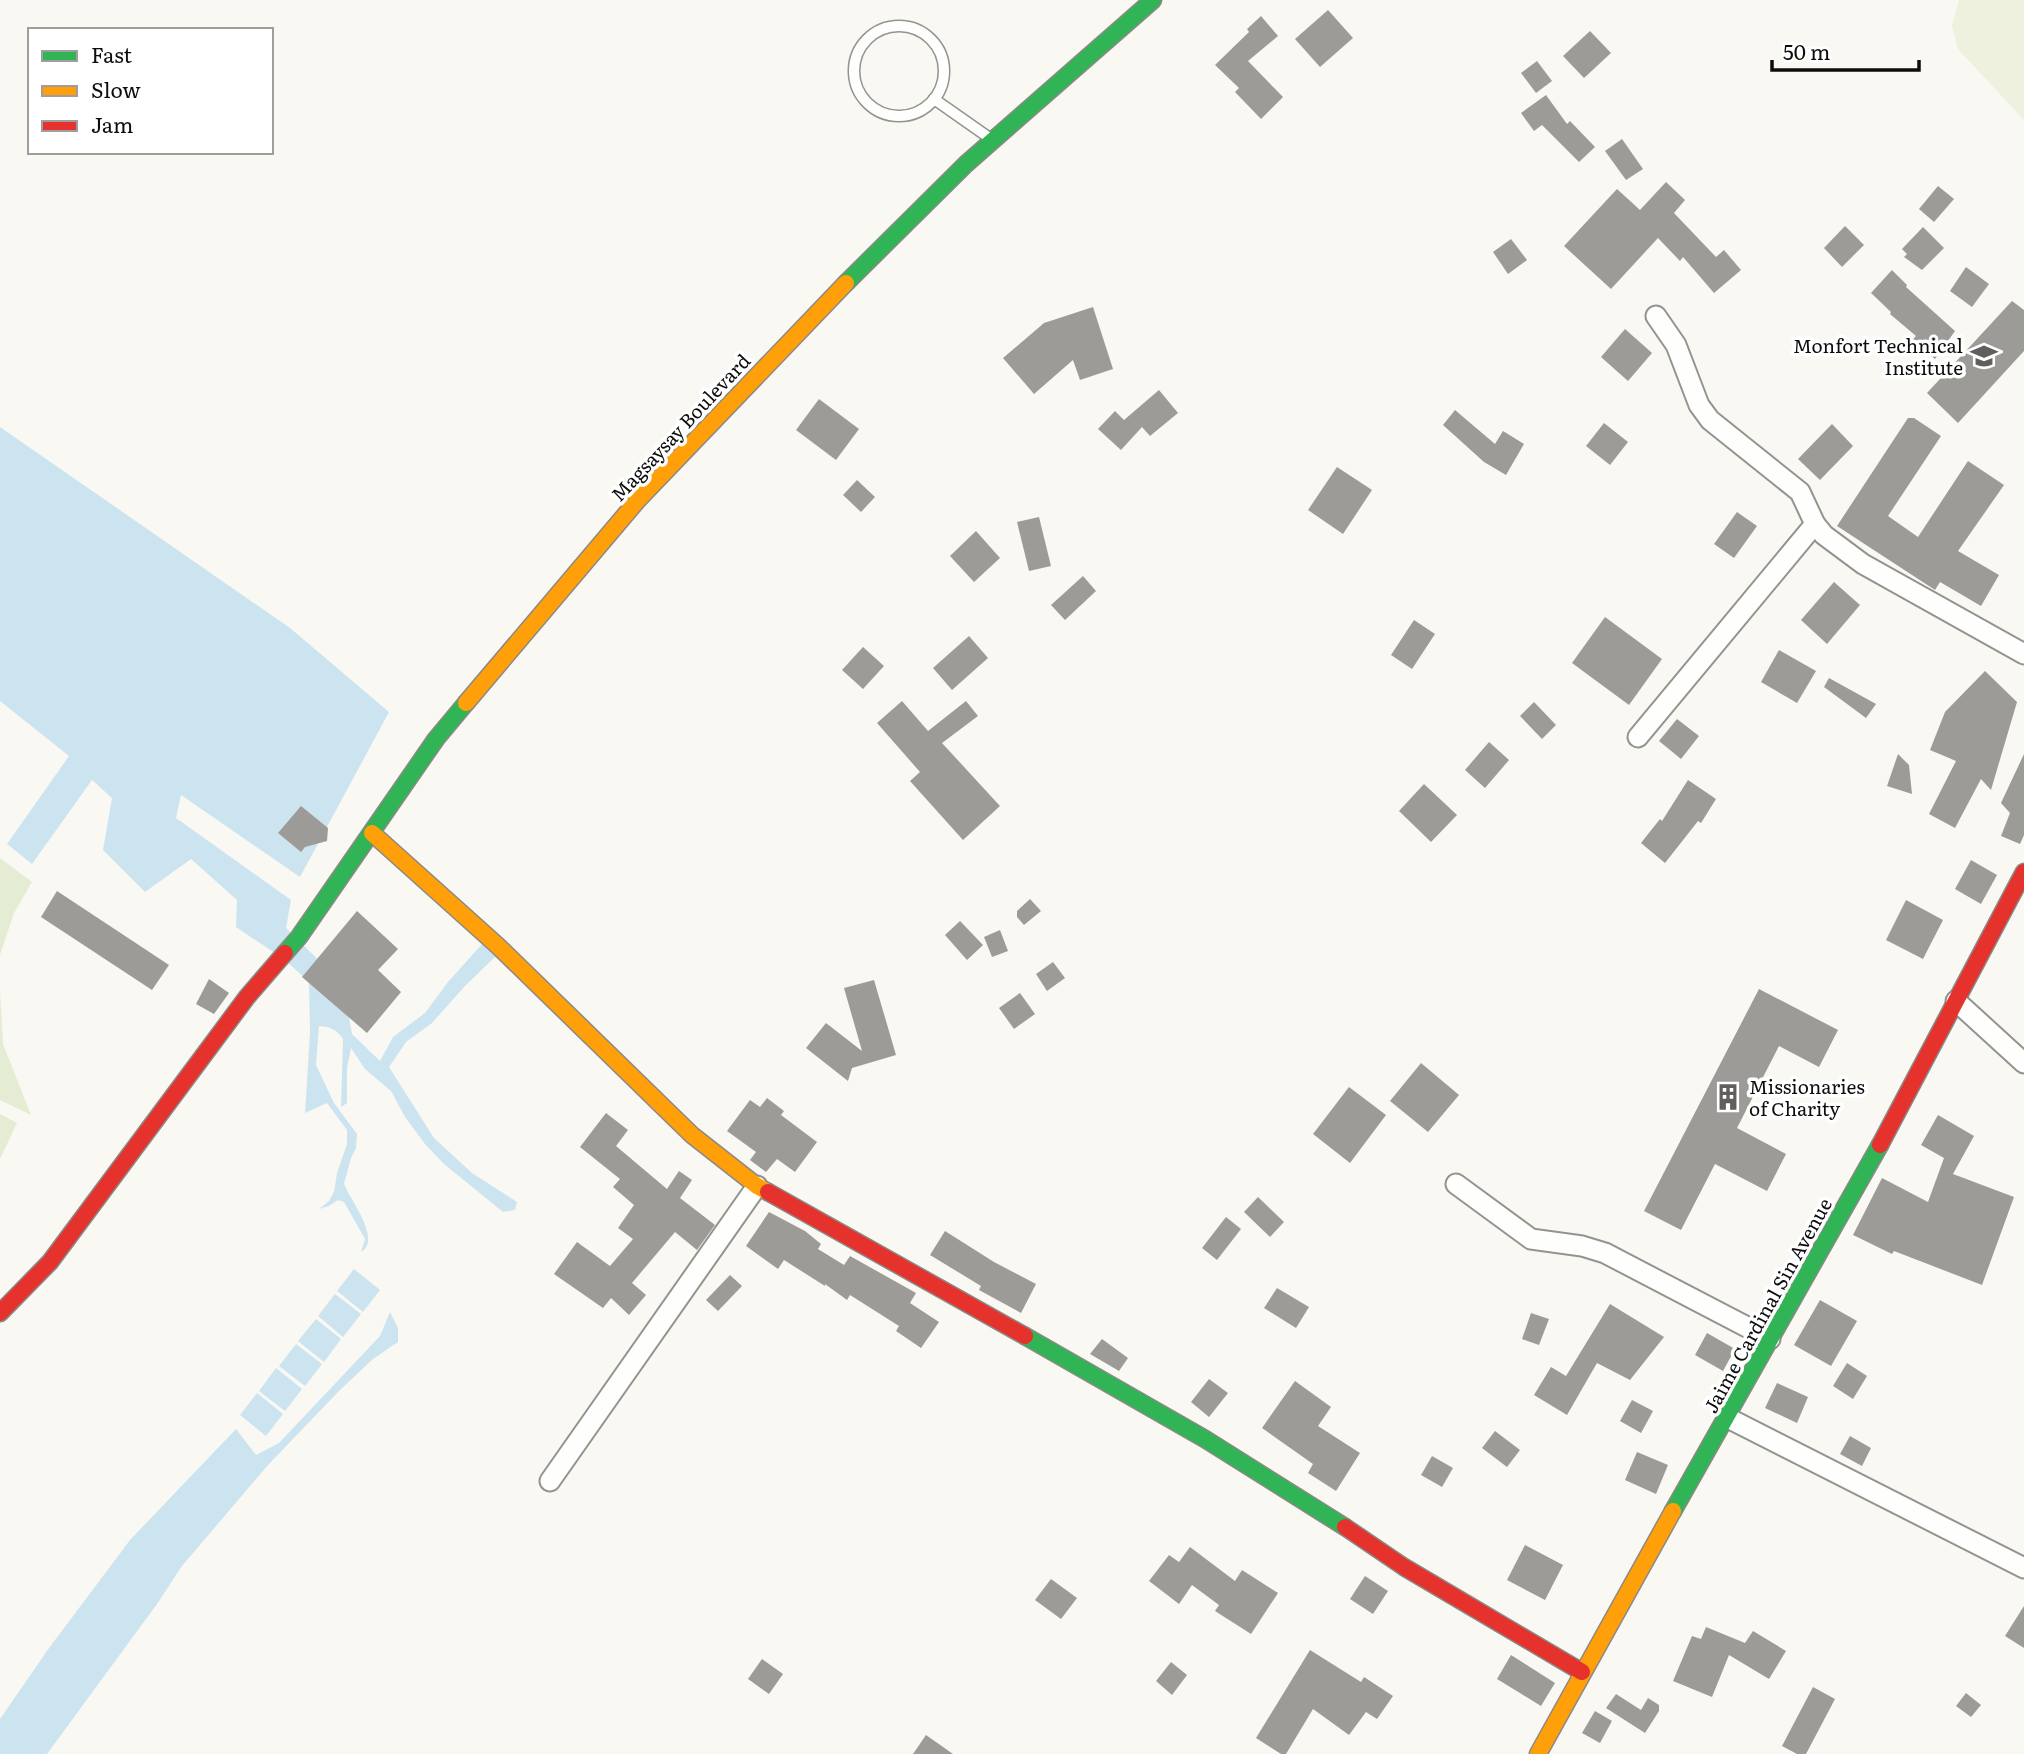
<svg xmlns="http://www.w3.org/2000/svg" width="2024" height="1754" viewBox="0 0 2024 1754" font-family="Literata,serif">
<rect width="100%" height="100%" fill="#faf8f2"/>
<!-- green -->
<g fill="#e4edd4">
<path d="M0 858 32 882 14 913 0 955Z"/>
<path d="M0 989 3 1044 31 1115 0 1100Z"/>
<path d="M0 1114 17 1123 0 1159Z"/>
</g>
<!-- pitch -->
<path fill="#edf1de" d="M1959 0H2024V120L1958 49 1952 26Z"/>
<!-- water -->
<g fill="#cce4f0">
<path d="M0 427 290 628 389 712 300 877 181 795 176 818 291 900 286 928 343 984 352 1034 380 1061 393 1037 425 1013 448 982 483 943 496 956 465 986 432 1023 406 1042 389 1067 434 1138 472 1173 517 1202 515 1210 503 1212 444 1164 425 1144 405 1117 391 1091 365 1069 351 1048 347 1068V1103L341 1107 343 1039C336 1029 331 1027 319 1026L316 1065 334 1103 357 1134 356 1148 351 1158 344 1184C351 1201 382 1240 361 1252L365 1239 344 1202 338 1200 329 1206 319 1209 329 1201 334 1192 337 1173 347 1144V1130L327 1103 305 1113 310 1032 309 982 285 960 236 927 237 900 191 859 145 892 103 850 112 798 92 780 32 864 7 844 69 756 0 701Z"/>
<path d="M354 1269 380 1290 363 1312 337 1291Z"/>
<path d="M335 1294 361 1314 343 1337 318 1316Z"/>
<path d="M390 1312 398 1328V1342L373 1359 340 1390 268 1465 182 1566 157 1604 47 1754H0V1719L49 1648 130 1540 236 1429 256 1455 279 1443 380 1336Z"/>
<path d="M316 1319 341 1339 324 1362 298 1341Z"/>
<path d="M296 1344 322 1364 305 1386 279 1366Z"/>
<path d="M276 1368 302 1389 285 1411 259 1391Z"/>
<path d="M257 1393 283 1414 266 1436 240 1415Z"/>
</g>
<!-- building -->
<g fill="#9d9b97">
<path d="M1328 10 1353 38 1320 67 1295 39Z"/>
<path d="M1261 16 1278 36 1248 61 1283 97 1261 119 1235 92 1239 88 1215 65 1249 32 1247 29Z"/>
<path d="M1590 31 1611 53 1584 78 1563 56Z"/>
<path d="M1537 61 1552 81 1536 93 1521 73Z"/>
<path d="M1546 95 1567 124 1570 121 1595 147 1579 162 1542 125 1534 131 1521 113Z"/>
<path d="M1622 139 1643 169 1626 180 1605 151Z"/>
<path d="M1666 182 1685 200 1674 213 1716 257 1724 250 1741 270 1714 293 1683 257 1680 261 1658 238 1611 289 1564 246 1617 189 1640 210Z"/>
<path d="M1938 186 1954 199 1934 222 1919 209Z"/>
<path d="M1845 226 1864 245 1842 267 1824 248Z"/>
<path d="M1923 227 1944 248 1922 270 1904 257 1907 254 1902 249Z"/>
<path d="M1511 239 1527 260 1508 274 1493 252Z"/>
<path d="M1966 267 1989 284 1972 307 1950 291Z"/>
<path d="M1892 270 1907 285 1906 287 1955 331 1935 359 1913 339 1916 336 1890 314 1891 312 1871 293Z"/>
<path d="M2012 301 2024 310V351L1958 423 1927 393Z"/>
<path d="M1093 307 1113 369 1080 380 1073 360 1034 394 1003 358 1044 323Z"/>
<path d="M1625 329 1652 353 1628 381 1601 357Z"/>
<path d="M1159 390 1178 413 1150 436 1142 427 1121 450 1098 429 1115 411 1124 420Z"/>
<path d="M819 399 859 429 836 460 796 430Z"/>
<path d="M1455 410 1495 444 1503 431 1524 444 1506 475 1484 462 1443 425Z"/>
<path d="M1908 418H1914L1941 436 1888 516 1918 537 1968 461 2004 485 1958 551 1999 575 1981 606 1940 582 1935 590 1837 526Z"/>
<path d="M1604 423 1628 442 1610 465 1586 446Z"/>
<path d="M1832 424 1853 446 1820 480 1798 459Z"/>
<path d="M1337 467 1372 490 1343 534 1308 510Z"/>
<path d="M857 480 875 497 861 512 843 495Z"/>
<path d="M1737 512 1757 526 1734 558 1714 544Z"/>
<path d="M1039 517 1051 566 1029 571 1017 522Z"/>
<path d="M976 531 1000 558 974 582 950 556Z"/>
<path d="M1083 576 1096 591 1065 620 1051 605Z"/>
<path d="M1834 582 1860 605 1827 644 1801 620Z"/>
<path d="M1605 617 1662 659 1629 705 1572 663Z"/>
<path d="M1414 620 1435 634 1412 669 1391 655Z"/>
<path d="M969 636 988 658 952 690 933 668Z"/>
<path d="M863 647 884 666 863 689 842 670Z"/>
<path d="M1779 650 1816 671 1797 703 1761 682Z"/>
<path d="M1985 671 2017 702 1991 790 1981 779 1955 828 1929 814 1956 761 1930 750 1945 712Z"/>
<path d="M1829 678 1876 704 1866 718 1824 687Z"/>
<path d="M902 701 928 731 966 701 978 716 942 743 1000 806 963 840 910 781 920 772 877 723Z"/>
<path d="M1534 702 1556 725 1542 739 1520 716Z"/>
<path d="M1677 719 1699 736 1681 759 1659 741Z"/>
<path d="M1489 742 1509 760 1485 788 1465 770Z"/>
<path d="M1898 754 1909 765 1912 794 1887 786Z"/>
<path d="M2024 754V835L2020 844 2001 836 2010 813 2001 803Z"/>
<path d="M1688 780 1716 799 1701 823 1698 821 1665 863 1641 843 1660 819 1662 821Z"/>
<path d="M1424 784 1457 815 1431 842 1399 811Z"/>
<path d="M301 806 328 828 327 841 305 847 301 852 278 833Z"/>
<path d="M1971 860 1997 875 1981 904 1955 889Z"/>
<path d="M57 891 169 965 152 990 41 917Z"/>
<path d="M1030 899 1041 911 1024 925 1017 917V911Z"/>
<path d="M1906 900 1943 920 1923 959 1886 940Z"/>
<path d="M357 911 398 949 378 970 401 992 367 1033 302 977Z"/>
<path d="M960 921 983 945 967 960 945 935Z"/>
<path d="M1000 930 1008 951 992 957 984 937Z"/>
<path d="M1053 962 1065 978 1047 991 1036 974Z"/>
<path d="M209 979 229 993 214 1014 196 1004Z"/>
<path d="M874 980 896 1055 852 1068 848 1081 806 1048 826 1023 862 1051 844 988Z"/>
<path d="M1759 989 1838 1030 1819 1067 1779 1046 1737 1128 1786 1154 1767 1191 1715 1164 1681 1230 1644 1211Z"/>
<path d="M1020 993 1035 1014 1014 1029 999 1008Z"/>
<path d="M1421 1063 1459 1095 1428 1132 1390 1101Z"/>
<path d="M1349 1087 1386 1115 1350 1163 1313 1134Z"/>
<path d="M767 1098 784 1111 781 1115 817 1142 795 1172 777 1159 766 1172 750 1160 756 1152 727 1131 750 1100 760 1107Z"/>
<path d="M606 1113 628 1130 616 1146 667 1189 679 1171 692 1180 680 1198 715 1225 697 1250 675 1232 632 1283 646 1295 629 1315 611 1298 603 1308 554 1274 577 1242 610 1266 633 1239 618 1228 634 1205 613 1187 620 1179 580 1147Z"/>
<path d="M1938 1115 1974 1136 1953 1174 2014 1197 1982 1285 1894 1251 1892 1254 1853 1235 1882 1178 1928 1202 1944 1158 1921 1145Z"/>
<path d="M1258 1197 1284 1222 1270 1237 1244 1212Z"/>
<path d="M769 1212 805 1231 821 1244 818 1249 844 1265 850 1256 916 1293 910 1303 939 1322 921 1348 896 1331 899 1326 850 1295 847 1300 825 1284V1286L784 1260 778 1269 746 1246Z"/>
<path d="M1226 1217 1241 1229 1217 1260 1202 1248Z"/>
<path d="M945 1231 994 1262 1036 1284 1021 1313 979 1290 981 1286 930 1255Z"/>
<path d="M730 1275 742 1286 718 1311 706 1300Z"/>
<path d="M1277 1288 1309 1307 1296 1328 1264 1308Z"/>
<path d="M1820 1300 1857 1321 1831 1366 1794 1345Z"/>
<path d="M1610 1304 1664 1337 1630 1380 1597 1363 1567 1415 1534 1395 1551 1367 1566 1376Z"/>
<path d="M1531 1313 1549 1319 1539 1345 1522 1339Z"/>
<path d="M1707 1333 1735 1349 1723 1371 1695 1355Z"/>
<path d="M1102 1339 1128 1358 1119 1371 1090 1354Z"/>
<path d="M1847 1363 1867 1376 1853 1399 1833 1386Z"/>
<path d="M1209 1379 1228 1393 1209 1417 1191 1402Z"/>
<path d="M1295 1381 1331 1407 1318 1426 1360 1453 1336 1491 1308 1473 1313 1464 1262 1428Z"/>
<path d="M1777 1383 1808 1397 1797 1423 1765 1408Z"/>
<path d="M1632 1400 1653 1411 1641 1433 1620 1421Z"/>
<path d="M1495 1431 1520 1450 1507 1467 1482 1448Z"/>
<path d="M1850 1436 1871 1448 1862 1466 1840 1454Z"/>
<path d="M1637 1452 1668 1465 1656 1494 1625 1480Z"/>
<path d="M1432 1456 1453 1468 1442 1487 1421 1475Z"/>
<path d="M1525 1545 1563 1565 1545 1600 1507 1580Z"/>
<path d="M1190 1547 1235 1581 1242 1570 1278 1593 1251 1634 1215 1611 1219 1605 1192 1585 1179 1604 1149 1581 1169 1555 1179 1562Z"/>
<path d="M1365 1576 1388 1591 1373 1614 1350 1599Z"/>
<path d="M1051 1579 1077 1598 1061 1619 1035 1600Z"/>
<path d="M2024 1606V1648L2005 1636Z"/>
<path d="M1706 1627 1745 1643 1753 1631 1786 1651 1769 1679 1729 1655 1712 1697 1673 1681 1692 1636 1701 1639Z"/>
<path d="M1310 1650 1361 1682 1364 1677 1393 1696 1377 1719 1366 1712 1349 1735 1313 1709 1286 1754H1281L1256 1738Z"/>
<path d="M1511 1655 1555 1683 1541 1706 1497 1679Z"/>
<path d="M762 1659 783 1674 769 1694 748 1679Z"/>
<path d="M1171 1662 1187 1675 1172 1695 1156 1681Z"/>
<path d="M1813 1687 1835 1699 1806 1754H1797L1782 1746Z"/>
<path d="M1966 1693 1981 1705 1971 1717 1956 1706Z"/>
<path d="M1616 1694 1641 1710 1648 1698 1659 1705V1711L1645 1733 1606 1708Z"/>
<path d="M1595 1711 1612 1721 1600 1743 1582 1733Z"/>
<path d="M926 1735 953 1754H913Z"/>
</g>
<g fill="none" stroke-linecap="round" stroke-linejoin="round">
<defs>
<g id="lane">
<circle cx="899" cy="71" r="45"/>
<path d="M934 99 991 139"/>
</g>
<g id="street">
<path d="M1656 316 1676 345 1699 405 1710 420 1800 492 1815 524 1824 535 1863 564 2024 654"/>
<path d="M1638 737 1815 524"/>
<path d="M1956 1001 2024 1063"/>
<path d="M1456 1184 1531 1239 1582 1246 1605 1253 1770 1339"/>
<path d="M1728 1418 2024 1568"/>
<path d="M550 1481 757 1186"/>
</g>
<g id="fast">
<path d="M846 283 966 164 1153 0"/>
<path d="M285 953 299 937 436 739 466 703"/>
<path d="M1025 1336 1205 1439 1345 1527"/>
<path d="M1673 1511 1880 1145"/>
</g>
<g id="slow">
<path d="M466 703 637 501 846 283"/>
<path d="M372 833 498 946 692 1135 757 1186 768 1192"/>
<path d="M1538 1754 1673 1511"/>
</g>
<g id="jam">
<path d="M1880 1145 2024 872"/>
<path d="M768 1192 1025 1336"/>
<path d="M0 1313 50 1262 247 997 285 953"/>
<path d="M1345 1527 1404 1567 1582 1672"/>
</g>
</defs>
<!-- lane casing -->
<use href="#lane" stroke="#949390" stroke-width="13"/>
<!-- street casing -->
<use href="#street" stroke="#949390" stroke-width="23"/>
<!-- fast casing -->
<use href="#fast" stroke="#8a8987" stroke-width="19"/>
<!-- slow casing -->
<use href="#slow" stroke="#8a8987" stroke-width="19"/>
<!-- jam casing -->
<use href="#jam" stroke="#8a8987" stroke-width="19"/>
<!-- lane -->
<use href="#lane" stroke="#fefefd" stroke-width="10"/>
<!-- street -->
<use href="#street" stroke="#fefefd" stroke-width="19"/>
<!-- fast -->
<use href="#fast" stroke="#30b455" stroke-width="16"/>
<!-- slow -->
<use href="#slow" stroke="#ff9f0a" stroke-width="16"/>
<!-- jam -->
<use href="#jam" stroke="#e5322d" stroke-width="16"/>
</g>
<!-- icons -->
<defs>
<symbol id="university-bare" viewBox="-9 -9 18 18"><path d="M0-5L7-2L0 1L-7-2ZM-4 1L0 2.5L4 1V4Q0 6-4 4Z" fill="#605f5d" stroke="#fff" stroke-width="2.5" paint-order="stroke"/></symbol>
<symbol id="building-bare" viewBox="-9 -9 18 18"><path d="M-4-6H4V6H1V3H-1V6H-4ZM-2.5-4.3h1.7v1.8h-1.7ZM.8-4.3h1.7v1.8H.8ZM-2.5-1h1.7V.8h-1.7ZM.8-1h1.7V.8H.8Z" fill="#605f5d" stroke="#fff" stroke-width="2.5" paint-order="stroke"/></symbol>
</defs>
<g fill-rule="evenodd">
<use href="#university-bare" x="1965" y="337" width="38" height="38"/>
<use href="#building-bare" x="1709" y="1078" width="38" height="38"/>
</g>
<g text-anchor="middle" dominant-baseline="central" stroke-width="7" stroke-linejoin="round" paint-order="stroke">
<!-- poi labels -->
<g font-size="19" fill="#0d0d0d" stroke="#fff" text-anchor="end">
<text x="1963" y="345">Monfort Technical<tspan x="1963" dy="22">Institute</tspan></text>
<text x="1749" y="1086" text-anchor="start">Missionaries<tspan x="1749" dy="22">of Charity</tspan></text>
</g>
<!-- street labels -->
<g font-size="19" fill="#0d0d0d" stroke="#fff">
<text transform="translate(680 427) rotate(-47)">Magsaysay Boulevard</text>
<text transform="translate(1767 1305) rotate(-61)">Jaime Cardinal Sin Avenue</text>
</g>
</g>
<!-- legend -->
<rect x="28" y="28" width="245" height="126" fill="#ffffff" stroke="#9e9e9e" stroke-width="2"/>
<rect x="42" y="51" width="35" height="10" fill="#30b455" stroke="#9e9e9e" stroke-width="2"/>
<text x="91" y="63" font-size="21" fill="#0d0d0d">Fast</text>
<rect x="42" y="86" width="35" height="10" fill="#ff9f0a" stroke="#9e9e9e" stroke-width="2"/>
<text x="91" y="98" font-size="21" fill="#0d0d0d">Slow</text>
<rect x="42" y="121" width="35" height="10" fill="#e5322d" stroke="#9e9e9e" stroke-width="2"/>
<text x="91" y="133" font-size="21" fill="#0d0d0d">Jam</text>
<!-- scale -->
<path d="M1772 60v10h147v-10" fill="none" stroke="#0d0d0d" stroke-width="3.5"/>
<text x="1783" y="60" font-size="21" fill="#0d0d0d" stroke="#ffffff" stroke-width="5" paint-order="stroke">50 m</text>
</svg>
